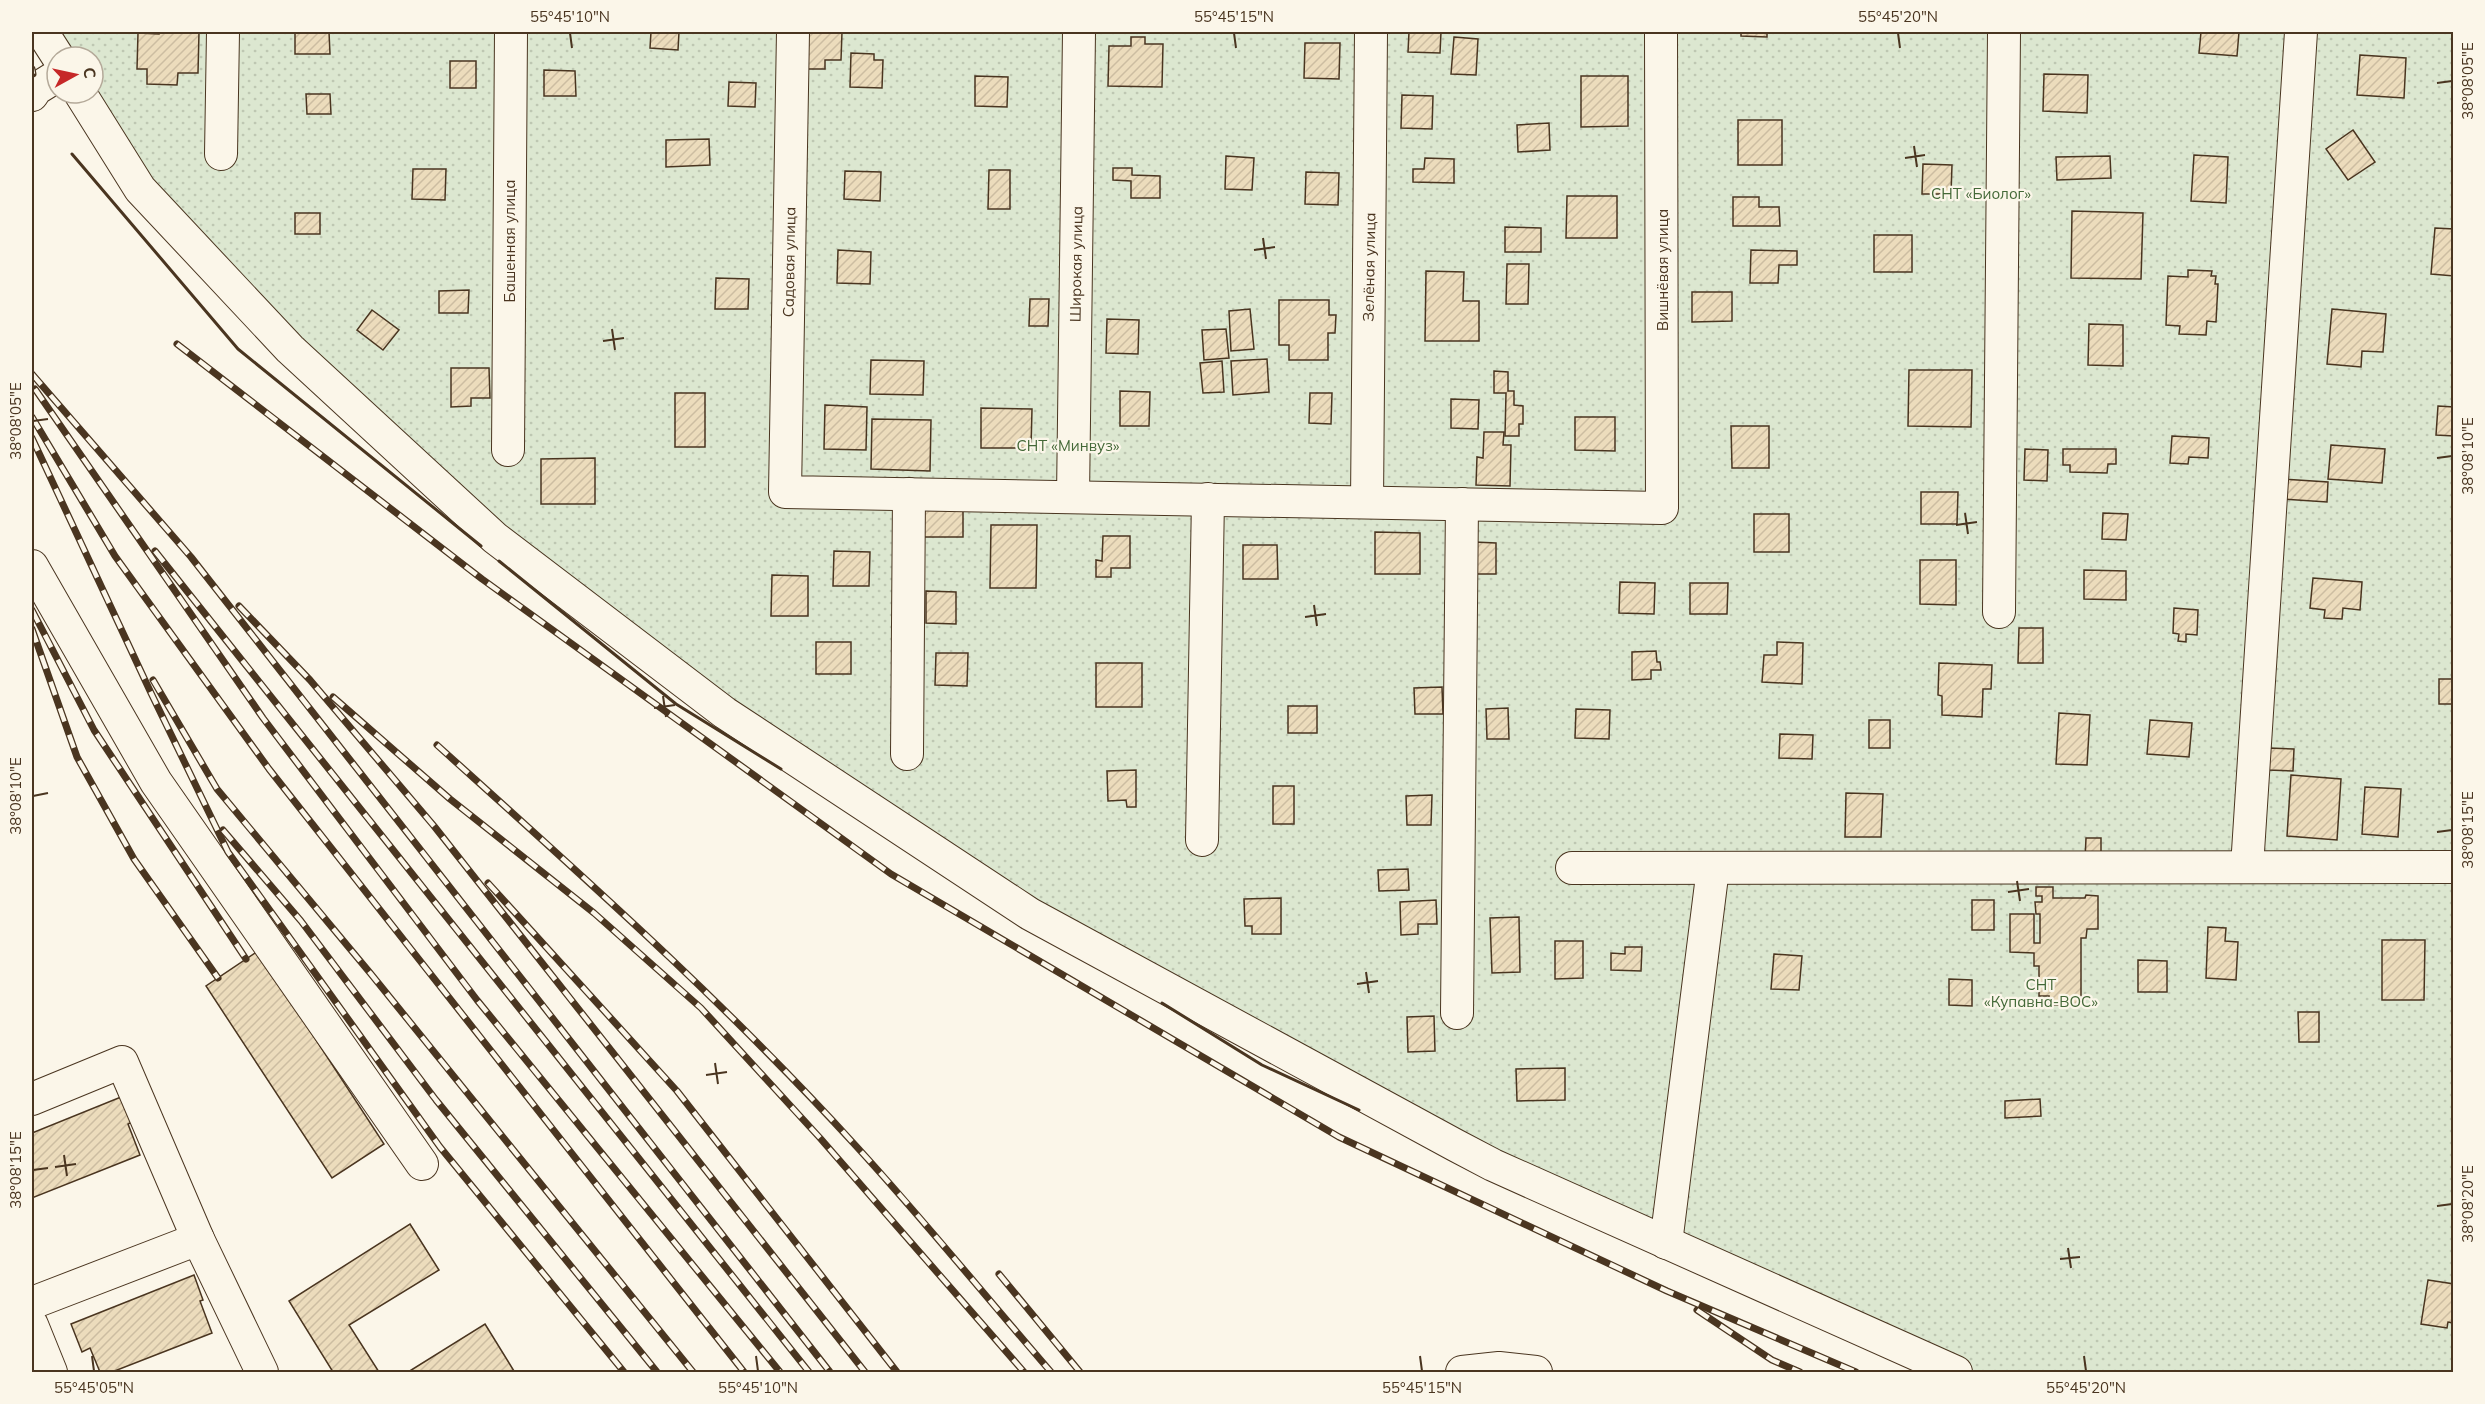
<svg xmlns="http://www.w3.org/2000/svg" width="2485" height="1404" viewBox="0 0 2485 1404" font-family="Mulish,sans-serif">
<defs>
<pattern id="garden-dots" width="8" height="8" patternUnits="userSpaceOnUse" patternTransform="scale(1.5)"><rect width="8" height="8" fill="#dce7d0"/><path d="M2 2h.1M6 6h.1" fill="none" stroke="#bec7b2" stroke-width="1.8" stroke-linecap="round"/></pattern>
<pattern id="building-hatch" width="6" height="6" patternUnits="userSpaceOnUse" patternTransform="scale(1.5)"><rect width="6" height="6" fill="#ecdcbc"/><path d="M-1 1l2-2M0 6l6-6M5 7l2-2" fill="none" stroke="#ccbda1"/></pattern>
</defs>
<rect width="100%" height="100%" fill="#fbf6e9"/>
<!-- garden -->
<path fill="url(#garden-dots)" stroke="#887966" stroke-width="1.5" d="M42 32H2453V1372H1956L1493 1165 1030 914 495 538 140 189 93 93V57H58Z"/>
<!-- building -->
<g fill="url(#building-hatch)" stroke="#4a3520" stroke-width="1.5">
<path d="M159 32H199L198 73H178L177 85 147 84V69H137L138 33 159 34Z"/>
<path d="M295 32H329L330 54H295Z"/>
<path d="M651 32H679L678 50 650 48Z"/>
<path d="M805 32H842L841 60H825V69H804Z"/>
<path d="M1409 32H1441L1440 53 1408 52Z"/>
<path d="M1741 32H1767V37L1741 36Z"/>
<path d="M2201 32H2239L2237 56 2199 53Z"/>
<path d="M1131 37H1145V44H1163L1162 87 1108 86 1109 46H1131Z"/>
<path d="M1454 37 1478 39 1476 75 1451 74Z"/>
<path d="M1305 43H1340L1339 79 1304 78Z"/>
<path d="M851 53 874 54V60H883L882 88 850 87Z"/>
<path d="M2360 55 2406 58 2404 98 2357 95Z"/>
<rect x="450" y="61" width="26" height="27"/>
<path d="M544 70 575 71 576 96H544Z"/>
<path d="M2044 74 2088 75 2087 113 2043 111Z"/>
<path d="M975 76 1008 77 1007 107 975 106Z"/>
<path d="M1581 76H1628V126L1581 127Z"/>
<path d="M729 82 756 83 755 107 728 106Z"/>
<path d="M306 94H330L331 114H307Z"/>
<path d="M1402 95 1433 96 1432 129 1401 128Z"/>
<rect x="1738" y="120" width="44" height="45"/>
<path d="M1549 123 1550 150 1518 152 1517 125Z"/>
<path d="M2353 130 2375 162 2348 180 2326 149Z"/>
<path d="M709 139 710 165 666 167V140Z"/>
<path d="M2194 155 2228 157 2226 203 2191 201Z"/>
<path d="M1226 156 1254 158 1252 190 1225 189Z"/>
<path d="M2110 156 2111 178 2057 180 2056 157Z"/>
<path d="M1425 158 1454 159V183L1413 182V169H1424Z"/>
<path d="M1923 164 1952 165 1951 194H1922Z"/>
<path d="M1113 168H1132V175L1160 176V198H1131V181L1113 180Z"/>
<path d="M413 169H446L445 200 412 199Z"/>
<path d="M989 170H1010V209H988Z"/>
<path d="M845 171 881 172 880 201 844 199Z"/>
<path d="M1306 172 1339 173 1338 205 1305 204Z"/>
<path d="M1567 196H1617V238H1566Z"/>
<path d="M1733 197H1759V207H1779L1780 226H1733Z"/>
<path d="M2072 211 2143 213 2141 279 2071 278Z"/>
<rect x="295" y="213" width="25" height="21"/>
<path d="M1505 227 1541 228V252H1505Z"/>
<path d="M2435 228 2454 229V276L2431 274Z"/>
<rect x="1874" y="235" width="38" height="37"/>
<path d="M838 250 871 252 870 284 837 283Z"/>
<path d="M1751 250 1797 251V265H1779L1778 283H1750Z"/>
<path d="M1507 264H1529L1528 304H1506Z"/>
<path d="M2188 270 2212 271 2211 276H2216L2215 284H2218L2216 322 2207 321 2206 335 2179 334 2180 326 2166 325 2168 276 2188 277Z"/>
<path d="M1426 271 1464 272 1463 301H1479V341H1425Z"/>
<path d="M716 278 749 279 748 309H715Z"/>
<path d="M469 290 468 313H439V291Z"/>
<path d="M1692 292H1732V321L1692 322Z"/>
<path d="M1030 299H1049L1048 326H1029Z"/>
<path d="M1279 300H1329V315H1336L1335 333H1328V360H1289V345H1279Z"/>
<path d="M1250 309 1254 349 1231 351 1229 311Z"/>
<path d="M2332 309 2386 314 2383 352 2362 351 2361 367 2327 364Z"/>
<path d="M372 310 399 330 383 350 357 330Z"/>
<path d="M1107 319 1139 320 1138 354 1106 353Z"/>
<path d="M2089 324 2123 325V366L2088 365Z"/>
<path d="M1226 329 1229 358 1204 360 1202 330Z"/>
<path d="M1267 359 1269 392 1233 395 1231 361Z"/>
<path d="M871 360 924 361 923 395 870 394Z"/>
<path d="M1222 361 1224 392 1203 393 1200 363Z"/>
<path d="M451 368H489L490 398H471V406L451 407Z"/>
<path d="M1909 370H1972L1971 427 1908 426Z"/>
<path d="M1494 371 1508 372V391H1514V405L1523 406V424H1519V436H1505L1506 393H1494Z"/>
<path d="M1120 391 1150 392 1149 426H1120Z"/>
<rect x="675" y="393" width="30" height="54"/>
<path d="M1310 393H1332L1331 424 1309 423Z"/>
<path d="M1451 399 1479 400 1478 429 1451 428Z"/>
<path d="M825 405 867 407 866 450 824 449Z"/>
<path d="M2438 406 2454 407V436L2436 435Z"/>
<path d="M981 408 1032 409 1031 448H981Z"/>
<path d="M1575 417H1615V451L1575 450Z"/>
<path d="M872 419 931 420 930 471 871 469Z"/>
<path d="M1731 426H1769V468H1732Z"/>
<path d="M1484 432H1504L1503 445H1511L1510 486 1476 485 1477 457 1483 458Z"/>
<path d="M2172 436 2209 438 2208 458 2189 457 2188 464 2170 463Z"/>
<path d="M2331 445 2385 449 2382 483 2328 479Z"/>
<path d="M2025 449 2048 450 2047 481 2024 480Z"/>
<path d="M2063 449H2116V464H2108L2107 473 2070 472V465H2063Z"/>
<path d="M595 458V504H541V459Z"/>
<path d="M2282 479 2328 482 2327 502 2281 499Z"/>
<path d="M1921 492H1958L1957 524H1921Z"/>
<rect x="923" y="503" width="40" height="34"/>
<path d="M2103 513 2128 514 2126 540 2102 539Z"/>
<rect x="1754" y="514" width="35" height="38"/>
<path d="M991 525H1037L1036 588H990Z"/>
<path d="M1375 532 1420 533V574H1375Z"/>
<path d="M1103 536H1130V568H1111V577H1096V560L1102 561Z"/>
<path d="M1474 542 1496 543V574H1474Z"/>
<path d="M1243 545H1277L1278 579H1243Z"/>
<path d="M834 551 870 552 869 586H833Z"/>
<path d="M1920 560H1956V605L1920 604Z"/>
<path d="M2084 570 2126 571V600L2084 599Z"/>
<path d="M772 575 808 576V616H771Z"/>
<path d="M2313 578 2362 582 2360 610 2343 608 2342 619 2324 618 2325 610 2310 608Z"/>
<path d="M1620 582 1655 583 1654 614 1619 613Z"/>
<path d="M1690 583H1728L1727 614H1690Z"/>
<path d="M926 591 956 592V624L926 623Z"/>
<path d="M2174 608 2198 610 2197 635 2186 634V642L2178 641 2179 634 2173 633Z"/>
<path d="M2019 628H2043V663H2018Z"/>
<rect x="816" y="642" width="35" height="32"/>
<path d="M1777 642 1803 643 1802 684 1762 682 1764 655H1777Z"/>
<path d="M1656 651 1657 662H1660L1661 670H1651V679L1632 680V652Z"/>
<path d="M936 653H968L967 686 935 685Z"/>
<rect x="1096" y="663" width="46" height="44"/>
<path d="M1939 663 1992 665 1991 689H1983L1982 717 1942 715V696L1938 695Z"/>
<rect x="2439" y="679" width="15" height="25"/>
<path d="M1442 687 1443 714H1415L1414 688Z"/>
<rect x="1288" y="706" width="29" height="27"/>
<path d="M1508 708 1509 739H1487L1486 709Z"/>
<path d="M1576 709 1610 710 1609 739 1575 738Z"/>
<path d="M2059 713 2090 715 2087 765 2056 764Z"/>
<rect x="1869" y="720" width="21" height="28"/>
<path d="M2150 720 2192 723 2189 757 2147 754Z"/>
<path d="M1780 734 1813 735 1812 759 1779 758Z"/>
<path d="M2269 748 2294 749 2293 771 2268 770Z"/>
<path d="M1136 770V807H1127L1126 800 1108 801 1107 771Z"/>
<path d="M2291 775 2341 779 2337 840 2287 836Z"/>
<rect x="1273" y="786" width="21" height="38"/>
<path d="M2365 787 2401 789 2398 837 2362 834Z"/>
<path d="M1846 793 1883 794 1881 837H1845Z"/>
<path d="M1432 795 1431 825H1407L1406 796Z"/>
<path d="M2086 838H2101V860H2085Z"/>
<path d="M1408 869 1409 890 1379 891 1378 870Z"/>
<path d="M2036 887H2053V898H2085L2086 895 2098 896V929H2087L2086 938H2081V1005H2048L2049 996H2039V966H2034V953L2010 952V914H2034V943H2040V914H2036L2035 902H2042V896H2036Z"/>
<path d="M1281 898V934H1252V926H1245L1244 899Z"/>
<path d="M1436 900 1437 924H1418V934L1401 935 1400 902Z"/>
<rect x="1972" y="900" width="22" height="30"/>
<path d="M1519 917 1520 972 1492 973 1490 918Z"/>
<path d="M2208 927 2226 928 2225 941 2238 942 2236 980 2206 978Z"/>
<path d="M2382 940H2425L2424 1000H2382Z"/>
<path d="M1555 941H1583V978L1555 979Z"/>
<path d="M1625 947H1642L1641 971 1611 970V953L1625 954Z"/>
<path d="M258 951 384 1144 332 1178 206 986Z"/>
<path d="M1774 954 1802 956 1799 990 1771 989Z"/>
<path d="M2138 960 2167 961V992H2138Z"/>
<path d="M1949 979 1972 980V1006L1949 1005Z"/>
<path d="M2298 1012H2319V1042H2299Z"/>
<path d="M1434 1016 1435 1051 1408 1052 1407 1017Z"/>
<path d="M1565 1068V1100L1517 1101 1516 1069Z"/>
<path d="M121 1097 132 1122 128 1124 140 1155 32 1198V1133Z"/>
<path d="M2040 1099 2041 1116 2005 1118V1101Z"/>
<path d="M410 1224 439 1270 349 1325 379 1372H333L289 1301Z"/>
<path d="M194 1275 203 1300 200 1301 212 1333 112 1372H100L90 1348 82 1352 71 1324Z"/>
<path d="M2428 1280 2454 1284V1323L2448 1322 2447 1328 2421 1324Z"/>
<path d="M485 1324 514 1371 408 1372Z"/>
</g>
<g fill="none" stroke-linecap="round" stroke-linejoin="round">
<defs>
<g id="minor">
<path d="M42 32 58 57"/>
<path d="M793 32 785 492 1662 508 1661 32"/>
<path d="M80 93 140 189 290 349 495 538 725 713 1030 914 1455 1145 1493 1165 1956 1372"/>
<path d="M32 95 36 89 57 76"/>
<path d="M221 154 223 32"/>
<path d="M508 450 511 32"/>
<path d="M1073 497 1079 32"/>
<path d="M1367 502 1371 32"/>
<path d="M32 566 156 782 422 1164"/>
<path d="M1999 612 2004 32"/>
<path d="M907 754 909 494"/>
<path d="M1202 840 1208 499"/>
<path d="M2247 867 2301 32"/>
<path d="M1572 868 2454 867"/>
<path d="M1457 1013 1462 504"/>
<path d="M32 1099 122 1062 198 1239 262 1372"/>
<path d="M1666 1243 1713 868"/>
<path d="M32 1303 198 1239"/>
<path d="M32 1325 51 1372"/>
<path d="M1462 1372 1499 1368 1536 1372"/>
</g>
</defs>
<!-- minor casing -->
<use href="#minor" stroke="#4a3520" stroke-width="34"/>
<!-- minor -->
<use href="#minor" stroke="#fbf6e9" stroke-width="32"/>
<defs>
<g id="rail">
<path d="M32 69 33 74"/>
<path d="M177 344 482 579 891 874 1339 1137 1667 1291 1856 1372"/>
<path d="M32 374 191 557 830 1372"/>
<path d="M35 389 263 718 477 1000 780 1372"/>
<path d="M32 417 115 556 269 769 744 1372"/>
<path d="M32 438 151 693 228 852 440 1147 624 1372"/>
<path d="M155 551 809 1372"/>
<path d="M239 606 310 680 434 826 865 1372"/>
<path d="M32 610 94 730 246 959"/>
<path d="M32 629 77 757 134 859 218 978"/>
<path d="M153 680 217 789 371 974 693 1372"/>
<path d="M333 697 450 799 594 913 701 1008 820 1138 1024 1372"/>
<path d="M437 745C580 874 726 1003 856 1146 923 1219 986 1297 1051 1372"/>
<path d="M223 830 301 921 436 1100 657 1372"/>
<path d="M488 883 677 1091 897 1372"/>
<path d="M999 1274 1080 1372"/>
<path d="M1697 1310 1772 1360 1800 1372"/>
</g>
</defs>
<!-- rail casing -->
<use href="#rail" stroke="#4a3520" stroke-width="7"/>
<!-- rail -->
<use href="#rail" stroke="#fbf6e9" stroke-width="4.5" stroke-dasharray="14" stroke-linecap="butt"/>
<!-- wall -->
<g stroke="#4a3520" stroke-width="3">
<path d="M72 154 238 349 481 546"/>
<path d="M499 561 676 704 781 769"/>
<path d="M1162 1003 1262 1065 1359 1110"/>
</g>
</g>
<!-- ticks -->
<path fill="none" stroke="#4a3520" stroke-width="2" d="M570 33 572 48M1234 33 1236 48M1898 33 1900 48M2437 83 2452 81M1914 146 1917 167M1905 158 1925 155M1263 238 1266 259M1254 250 1275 247M612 329 615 350M603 341 624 338M33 421 48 419M2437 458 2452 456M1965 513 1968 534M1956 525 1977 522M1314 605 1317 626M1305 617 1326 614M663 696 666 717M654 708 675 705M33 796 48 793M2437 832 2452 830M2017 881 2020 901M2008 892 2029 889M1366 972 1369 993M1357 984 1378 981M715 1063 718 1084M706 1075 727 1072M64 1155 67 1176M55 1167 76 1164M33 1170 48 1168M2437 1206 2452 1204M2068 1248 2071 1268M2060 1259 2080 1257M92 1356 94 1371M756 1356 758 1371M1420 1356 1422 1371M2084 1356 2086 1371"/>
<g text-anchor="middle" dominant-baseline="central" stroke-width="4.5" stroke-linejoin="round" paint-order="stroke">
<!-- park labels -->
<g font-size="15" fill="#436837" stroke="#fbf6e9">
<text x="1981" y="193">СНТ «Биолог»</text>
<text x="1068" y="445">СНТ «Минвуз»</text>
<text x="2041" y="984">СНТ<tspan x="2041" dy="17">«Купавна-ВОС»</tspan></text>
</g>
<!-- street labels -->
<g font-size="15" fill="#4a3520" stroke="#fbf6e9">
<text transform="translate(509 241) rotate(-90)">Башенная улица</text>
<text transform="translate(789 262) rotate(-89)">Садовая улица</text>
<text transform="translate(1076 264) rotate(-89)">Широкая улица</text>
<text transform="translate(1369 267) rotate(-89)">Зелёная улица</text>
<text transform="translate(1662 270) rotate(-90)">Вишнёвая улица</text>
</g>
</g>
<!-- border -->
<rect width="2485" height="1404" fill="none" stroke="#fbf6e9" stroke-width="66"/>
<!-- north arrow -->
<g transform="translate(75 75) rotate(82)"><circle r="28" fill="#fbf6e9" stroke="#b4a999" stroke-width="1.5"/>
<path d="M0-4.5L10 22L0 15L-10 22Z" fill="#c62828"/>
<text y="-9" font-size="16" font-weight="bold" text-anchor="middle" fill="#4a3520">С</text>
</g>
<rect x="33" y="33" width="2419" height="1338" fill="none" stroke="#4a3520" stroke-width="2"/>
<g font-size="15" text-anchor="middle" fill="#4a3520">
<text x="570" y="22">55°45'10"N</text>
<text x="1234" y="22">55°45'15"N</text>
<text x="1898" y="22">55°45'20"N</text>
<text transform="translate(2468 81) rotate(-90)" y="5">38°08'05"E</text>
<text transform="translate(16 421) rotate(-90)" y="5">38°08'05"E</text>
<text transform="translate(2468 456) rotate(-90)" y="5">38°08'10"E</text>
<text transform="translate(16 796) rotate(-90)" y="5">38°08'10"E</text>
<text transform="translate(2468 830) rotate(-90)" y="5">38°08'15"E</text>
<text transform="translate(16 1170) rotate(-90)" y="5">38°08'15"E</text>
<text transform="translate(2468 1204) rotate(-90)" y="5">38°08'20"E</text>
<text x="94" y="1393">55°45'05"N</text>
<text x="758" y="1393">55°45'10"N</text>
<text x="1422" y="1393">55°45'15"N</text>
<text x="2086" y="1393">55°45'20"N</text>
</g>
</svg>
